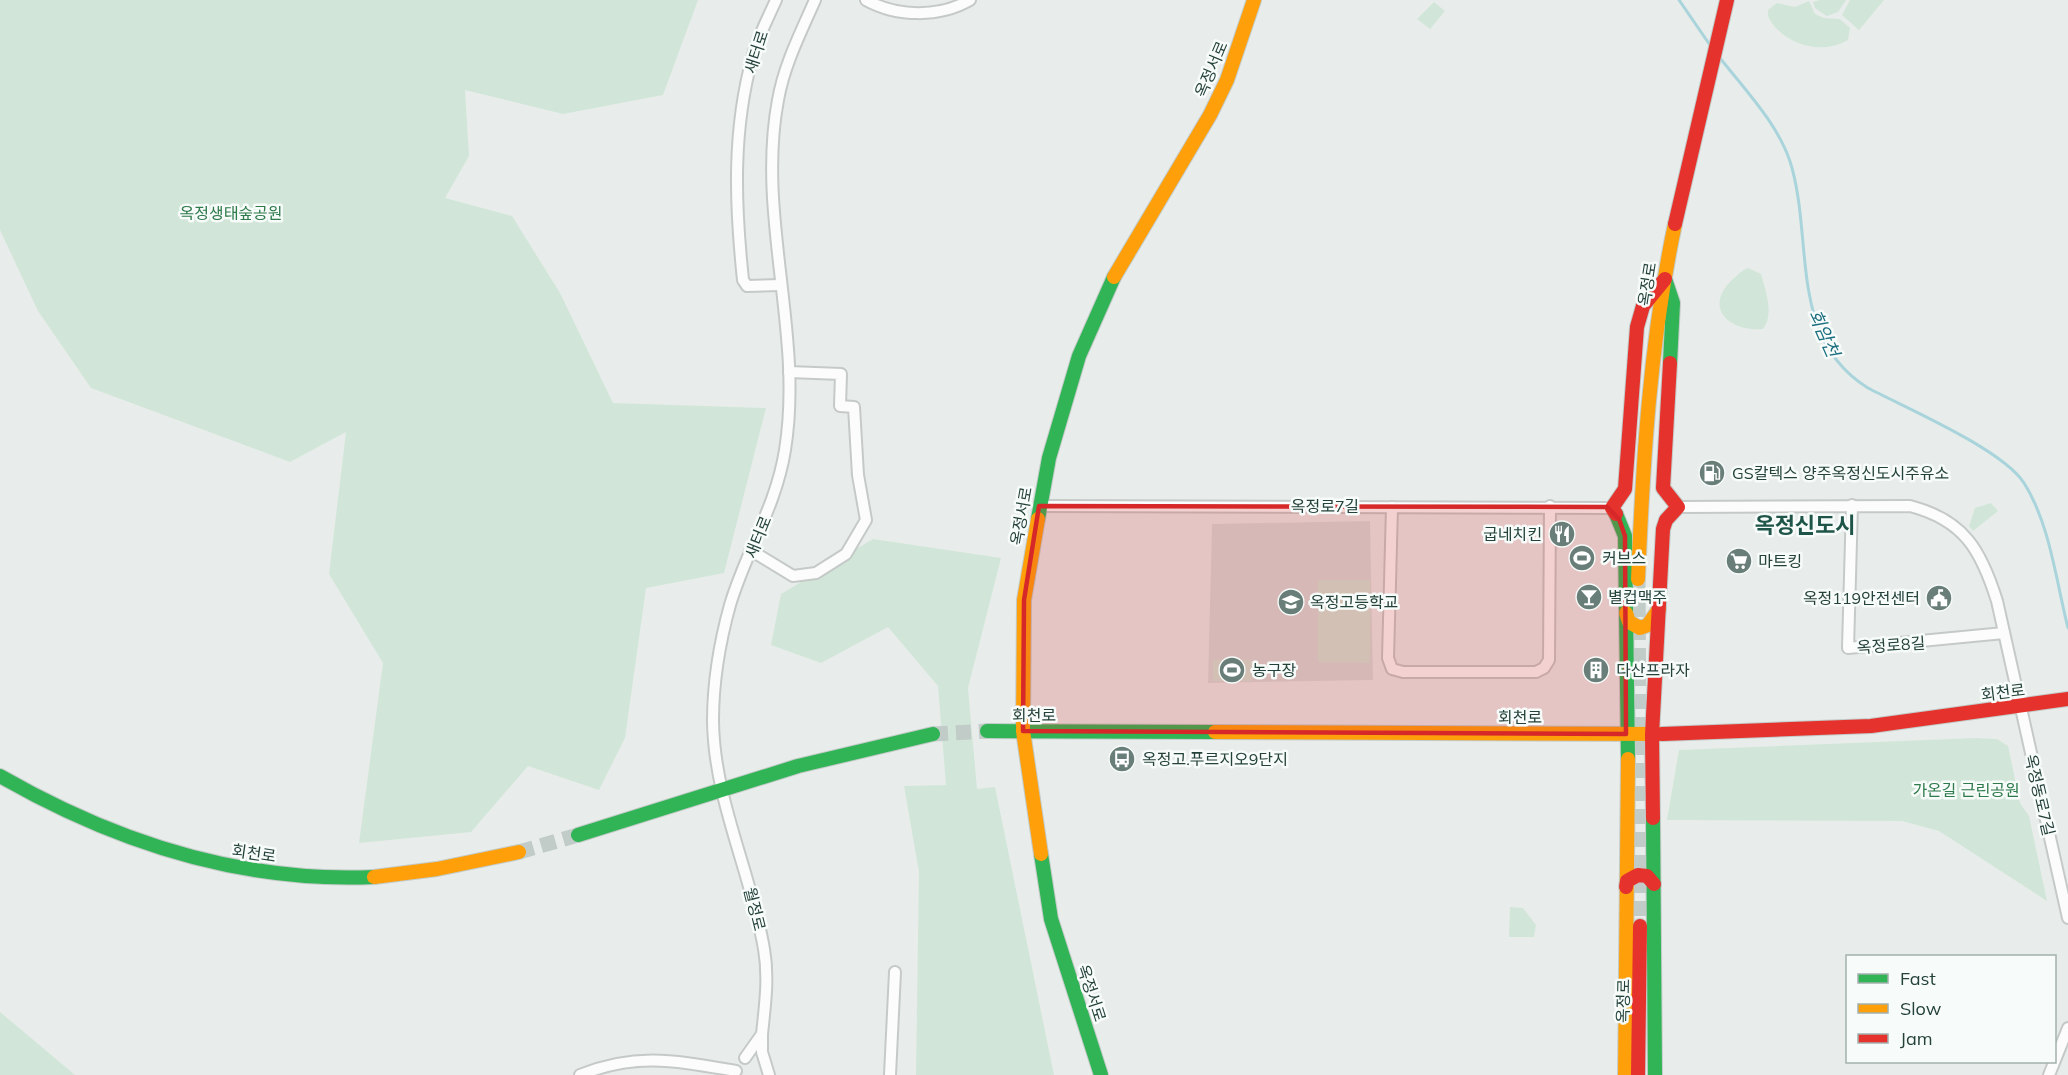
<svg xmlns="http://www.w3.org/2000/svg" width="2068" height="1075" viewBox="0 0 2068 1075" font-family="Mulish,'Noto Sans KR',sans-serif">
<rect width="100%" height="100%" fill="#e8edeb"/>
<!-- built -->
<path fill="#d6dedb" d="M1370 521 1373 680 1208 683 1212 524Z"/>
<!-- green -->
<g fill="#d1e6d8">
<path d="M0 0H698L663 95 563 114 465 90 469 156 445 198 512 216 560 293 613 403 766 408 724 573 646 588 625 738 599 790 528 766 471 832 359 843 383 663 329 574 346 432 290 462 91 388 38 311 0 230Z"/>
<path d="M1820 0H1846L1838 12 1827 16 1815 8 1813 2Z"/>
<path d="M1850 0H1884L1859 30 1842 15Z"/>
<path d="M1809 1 1815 14 1824 18 1840 19 1850 28 1848 40C1824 54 1793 47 1775 27 1770 21 1767 17 1768 10L1777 3 1795 7Z"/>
<path d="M1434 2 1445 11 1430 29 1417 19Z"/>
<path d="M1748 268 1761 274C1765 290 1775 314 1763 329 1730 332 1702 308 1733 279 1738 275 1742 270 1748 268Z"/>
<path d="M1991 503 1998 511 1973 531 1969 526 1975 508Z"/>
<path d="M873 539 1001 558 968 688 977 789 995 787 1054 1075H916L919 872 904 786 946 785 938 686 888 627 821 663 771 645 781 594Z"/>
<path d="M1318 580H1370V663L1318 662Z"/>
<rect x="1213" y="660" width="39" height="21"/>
<path d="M1976 738 1997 739 2008 746 2020 803 2029 816 2047 901 1939 831 1902 821 1667 820 1679 750Z"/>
<path d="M1510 907 1523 908 1536 925 1534 937H1509Z"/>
<path d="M0 1012 75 1075H0Z"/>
</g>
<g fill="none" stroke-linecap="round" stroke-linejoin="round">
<!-- stream -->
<g stroke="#a9d4db" stroke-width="3">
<path d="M1679 0 1712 48"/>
<path d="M1720 58C1746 91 1781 127 1792 168 1813 245 1789 339 1868 388 1906 408 2002 449 2024 483 2050 524 2056 581 2068 628"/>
</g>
<!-- secondary-tunnel -->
<g stroke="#c1cbc8" stroke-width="15" stroke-dasharray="15 8" stroke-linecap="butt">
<path d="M1638 579 1640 926"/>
<path d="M933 734 987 731"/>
<path d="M519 852 578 835"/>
</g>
<defs>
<g id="street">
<path d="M776 0C768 18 758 37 753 55 732 130 735 204 743 280L747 286 781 285"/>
<path d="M866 0C897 17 939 18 970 0"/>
<path d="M1852 505 1848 648 2004 633"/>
<path d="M1039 506 1612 508"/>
<path d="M1392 507 1388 658 1392 669 1403 672H1536L1544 668 1549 660 1550 506"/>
<path d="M1678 507 1910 506C1964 520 1981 550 1997 601L2068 918"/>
<path d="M752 551 793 576 816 573 846 554 866 520 858 475 854 407 840 406 841 374 789 372"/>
<path d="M762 1034C765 1005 769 978 764 949 751 872 714 800 713 721 713 683 720 641 730 605 746 551 776 507 785 450 804 333 756 216 778 100 784 65 801 32 815 0"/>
<path d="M745 1058 762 1034V1052L769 1075"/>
<path d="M580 1075C637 1052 677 1061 736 1071"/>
<path d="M890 1075 895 972"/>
<path d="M2049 1075 2068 1028"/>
</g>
<g id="fast">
<path d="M1665 279 1673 303 1670 363"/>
<path d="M1616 514 1625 536 1628 759"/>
<path d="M1038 519 1049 458 1079 356 1114 277"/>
<path d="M987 731 1215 732"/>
<path d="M0 776C115 842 240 883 374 877"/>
<path d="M1653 818 1655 1075"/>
<path d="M578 835 798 766 933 734"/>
<path d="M1041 854 1051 919 1101 1075"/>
</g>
<g id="slow">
<path d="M1114 277 1210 115 1227 80 1254 0"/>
<path d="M1038 519 1024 600 1023 731 1041 854"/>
<path d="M1638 579C1643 460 1650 341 1675 224"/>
<path d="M1626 613 1629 622 1640 628 1648 625 1659 609"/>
<path d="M1215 732 1662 734"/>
<path d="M374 877 437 869 519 852"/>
<path d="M1625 1075 1628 759"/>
</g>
<g id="jam">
<path d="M1675 224 1727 0"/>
<path d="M1616 514 1612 508 1625 489 1637 327 1643 306 1665 279"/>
<path d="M1662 734 1871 726 2068 699"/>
<path d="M1653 818 1652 734 1663 529 1666 520 1678 507 1663 488 1670 363"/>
<path d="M1626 887 1627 881 1638 875 1647 876 1654 884"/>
<path d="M1638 1075 1640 926"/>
</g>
</defs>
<!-- street casing -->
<use href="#street" stroke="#c5cac8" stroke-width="14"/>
<!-- fast casing -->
<use href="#fast" stroke="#c3cbc8" stroke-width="16"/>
<!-- slow casing -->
<use href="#slow" stroke="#c3cbc8" stroke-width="16"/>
<!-- jam casing -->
<use href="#jam" stroke="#c3cbc8" stroke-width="16"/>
<!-- street -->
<use href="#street" stroke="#fcfcfc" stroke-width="10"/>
<!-- fast -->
<use href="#fast" stroke="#30b455" stroke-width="14"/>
<!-- slow -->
<use href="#slow" stroke="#ff9f0a" stroke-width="14"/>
<!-- jam -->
<use href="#jam" stroke="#e5322d" stroke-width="14"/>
</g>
<!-- marked area -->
<path fill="#d62828" fill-opacity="0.2" stroke="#d62828" stroke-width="4.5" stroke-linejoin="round" d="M1039 506 1607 507 1619 519 1625 536 1626 734 1023 731 1024 600Z"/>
<!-- icons -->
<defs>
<symbol id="fuel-disc" viewBox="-11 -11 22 22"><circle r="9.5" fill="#697e78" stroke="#f7fbf9"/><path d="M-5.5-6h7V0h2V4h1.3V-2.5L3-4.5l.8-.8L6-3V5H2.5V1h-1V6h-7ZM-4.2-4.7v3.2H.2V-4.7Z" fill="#fff"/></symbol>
<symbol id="restaurant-disc" viewBox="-11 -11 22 22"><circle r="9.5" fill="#697e78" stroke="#f7fbf9"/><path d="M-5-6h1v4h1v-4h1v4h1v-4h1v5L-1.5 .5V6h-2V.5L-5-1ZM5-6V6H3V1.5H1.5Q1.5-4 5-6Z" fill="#fff"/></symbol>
<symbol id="stadium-disc" viewBox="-11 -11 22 22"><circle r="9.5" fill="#697e78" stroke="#f7fbf9"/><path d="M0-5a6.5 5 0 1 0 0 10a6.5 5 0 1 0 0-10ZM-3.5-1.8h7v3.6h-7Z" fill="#fff"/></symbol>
<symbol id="supermarket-disc" viewBox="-11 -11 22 22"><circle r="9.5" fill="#697e78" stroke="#f7fbf9"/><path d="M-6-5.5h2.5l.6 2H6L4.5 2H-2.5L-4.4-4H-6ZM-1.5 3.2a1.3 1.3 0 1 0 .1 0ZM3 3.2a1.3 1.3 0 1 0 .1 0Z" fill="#fff"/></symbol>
<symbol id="bar-disc" viewBox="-11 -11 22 22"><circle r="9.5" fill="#697e78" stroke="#f7fbf9"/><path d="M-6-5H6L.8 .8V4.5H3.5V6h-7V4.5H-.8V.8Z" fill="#fff"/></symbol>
<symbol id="civic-disc" viewBox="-11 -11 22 22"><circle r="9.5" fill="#697e78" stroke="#f7fbf9"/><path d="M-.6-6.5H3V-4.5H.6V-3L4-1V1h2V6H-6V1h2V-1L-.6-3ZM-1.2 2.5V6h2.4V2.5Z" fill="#fff"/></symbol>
<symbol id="school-disc" viewBox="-11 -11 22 22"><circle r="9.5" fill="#697e78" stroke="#f7fbf9"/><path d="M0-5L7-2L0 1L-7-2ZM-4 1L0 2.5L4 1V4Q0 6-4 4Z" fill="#fff"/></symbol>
<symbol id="building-disc" viewBox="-11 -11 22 22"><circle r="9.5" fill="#697e78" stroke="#f7fbf9"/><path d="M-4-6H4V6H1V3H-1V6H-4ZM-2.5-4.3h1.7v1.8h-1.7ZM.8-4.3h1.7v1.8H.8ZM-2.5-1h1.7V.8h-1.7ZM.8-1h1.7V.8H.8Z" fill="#fff"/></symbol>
<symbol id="bus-disc" viewBox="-11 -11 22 22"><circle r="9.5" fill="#697e78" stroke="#f7fbf9"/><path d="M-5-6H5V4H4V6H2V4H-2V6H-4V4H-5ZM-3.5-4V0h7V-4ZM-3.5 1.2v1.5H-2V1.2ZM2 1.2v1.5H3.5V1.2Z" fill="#fff"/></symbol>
</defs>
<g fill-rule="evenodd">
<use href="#fuel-disc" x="1697" y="458" width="30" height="30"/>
<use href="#restaurant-disc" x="1547" y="519" width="30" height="30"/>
<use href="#stadium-disc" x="1567" y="543" width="30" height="30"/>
<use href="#supermarket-disc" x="1724" y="546" width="30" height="30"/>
<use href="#bar-disc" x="1574" y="582" width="30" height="30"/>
<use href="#civic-disc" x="1924" y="583" width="30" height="30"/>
<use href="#school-disc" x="1276" y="587" width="30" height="30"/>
<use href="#stadium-disc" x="1217" y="655" width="30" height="30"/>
<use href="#building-disc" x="1581" y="655" width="30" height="30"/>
<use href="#bus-disc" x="1107" y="744" width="30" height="30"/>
</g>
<g text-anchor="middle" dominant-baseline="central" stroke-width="5" stroke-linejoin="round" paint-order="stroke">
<!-- street labels -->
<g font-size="16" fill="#24423a" stroke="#f7fbf9">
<text transform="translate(756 52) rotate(-72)">새터로</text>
<text transform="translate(1211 69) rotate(-67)">옥정서로</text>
<text transform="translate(1647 284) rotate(-81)">옥정로</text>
<text x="1325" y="506">옥정로7길</text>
<text transform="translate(1021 516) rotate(-80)">옥정서로</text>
<text transform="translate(758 537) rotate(-68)">새터로</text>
<text transform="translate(1891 645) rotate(-4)">옥정로8길</text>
<text transform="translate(2003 692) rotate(-7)">회천로</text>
<text x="1034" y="715">회천로</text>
<text x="1520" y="717">회천로</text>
<text transform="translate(2040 795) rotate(77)">옥정동로7길</text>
<text transform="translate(254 853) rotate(8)">회천로</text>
<text transform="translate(755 909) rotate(76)">월정로</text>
<text transform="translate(1092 993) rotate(72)">옥정서로</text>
<text transform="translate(1623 1001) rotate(-89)">옥정로</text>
</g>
<!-- park labels -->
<g font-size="16" fill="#2d7a4b" stroke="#f7fbf9">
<text x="231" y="213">옥정생태숲공원</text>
<text x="1966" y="790">가온길 근린공원</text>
</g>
<!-- poi labels -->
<g font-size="16" fill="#24423a" stroke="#f7fbf9" text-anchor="start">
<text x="1732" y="473">GS칼텍스 양주옥정신도시주유소</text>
<text x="1542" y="534" text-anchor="end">굽네치킨</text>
<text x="1602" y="558">커브스</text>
<text x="1758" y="561">마트킹</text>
<text x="1608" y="597">별컵맥주</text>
<text x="1920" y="598" text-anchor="end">옥정119안전센터</text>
<text x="1310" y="602">옥정고등학교</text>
<text x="1252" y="670">농구장</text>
<text x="1616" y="670">다산프라자</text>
<text x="1142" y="759">옥정고.푸르지오9단지</text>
</g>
<!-- water labels -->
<g font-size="18" font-style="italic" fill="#1c6f80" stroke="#f7fbf9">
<text transform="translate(1824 333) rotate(66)">회암천</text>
</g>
<!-- district labels -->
<g font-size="22" font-weight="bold" fill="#1f5548" stroke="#f7fbf9">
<text x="1805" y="525">옥정신도시</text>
</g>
</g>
<!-- legend -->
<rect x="1846" y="955" width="210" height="108" fill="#f7fbf9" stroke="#a3b1ad" stroke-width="1.5"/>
<rect x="1858" y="974" width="30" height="9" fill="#30b455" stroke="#a3b1ad" stroke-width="1.5"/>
<text x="1900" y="985" font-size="18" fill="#24423a">Fast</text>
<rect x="1858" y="1004" width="30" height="9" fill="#ff9f0a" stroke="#a3b1ad" stroke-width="1.5"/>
<text x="1900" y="1015" font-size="18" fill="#24423a">Slow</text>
<rect x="1858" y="1034" width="30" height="9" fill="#e5322d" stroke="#a3b1ad" stroke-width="1.5"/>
<text x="1900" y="1045" font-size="18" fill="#24423a">Jam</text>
</svg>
